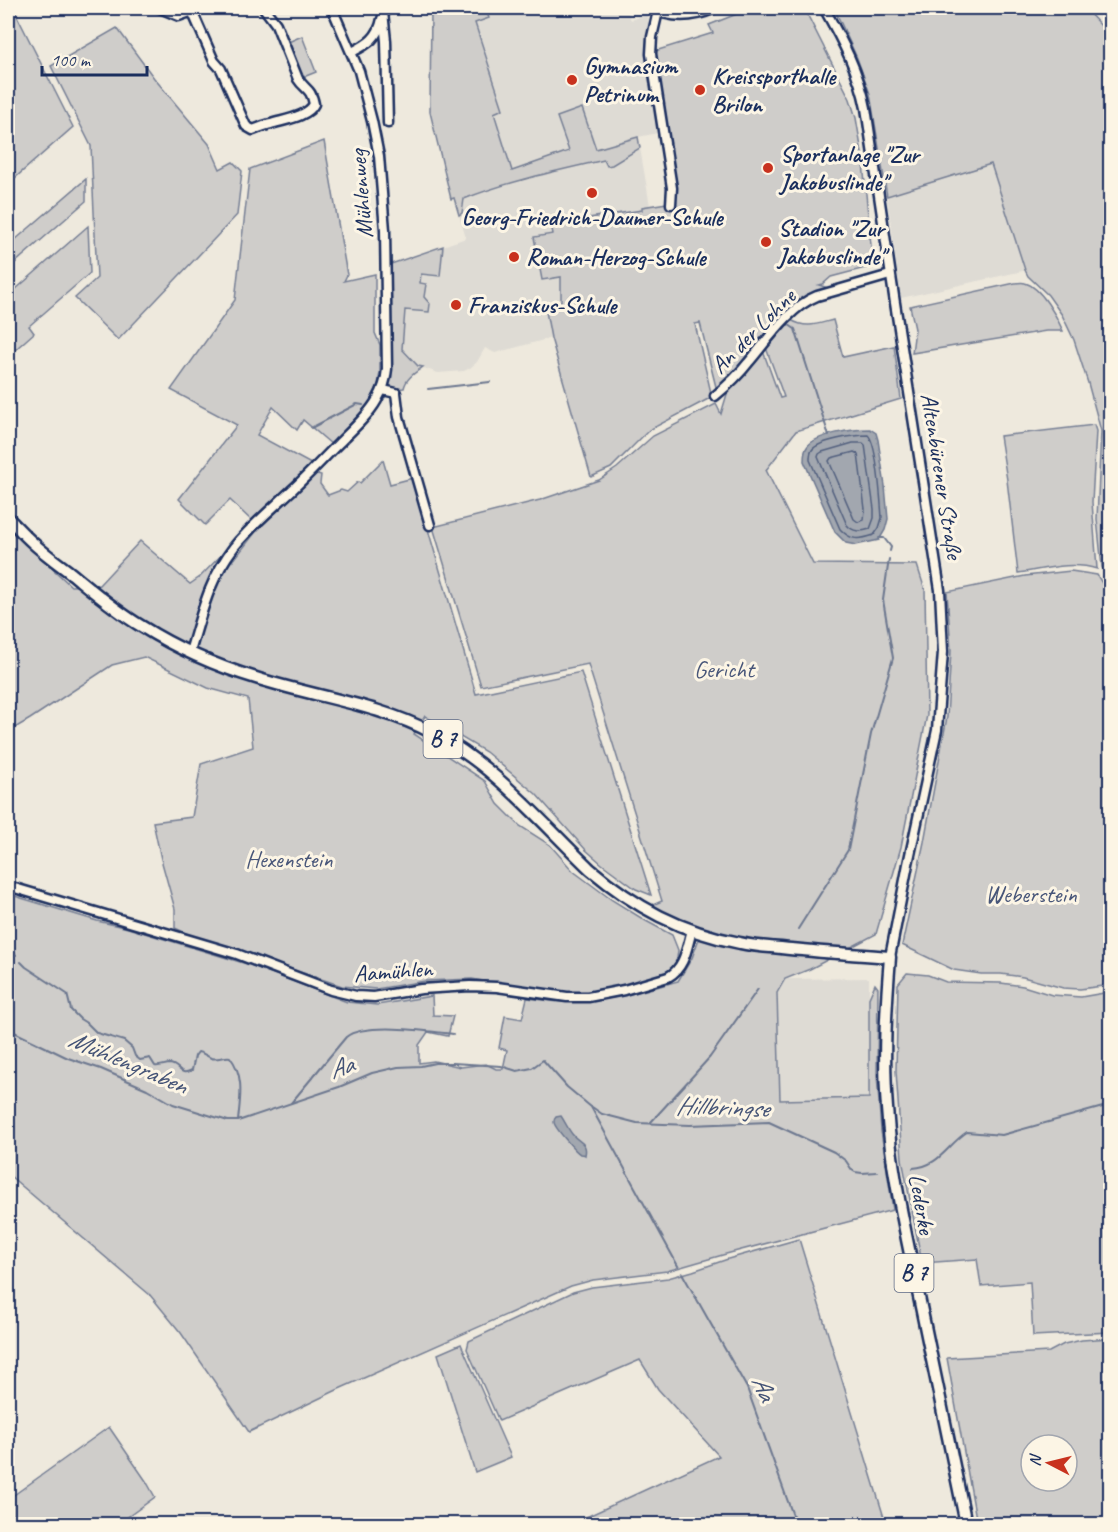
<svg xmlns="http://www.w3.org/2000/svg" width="1118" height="1532" viewBox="0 0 1118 1532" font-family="Caveat,sans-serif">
<rect width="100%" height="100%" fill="#eee9dd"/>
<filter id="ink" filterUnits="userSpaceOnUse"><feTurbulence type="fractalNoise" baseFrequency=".0167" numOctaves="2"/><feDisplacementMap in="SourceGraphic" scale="12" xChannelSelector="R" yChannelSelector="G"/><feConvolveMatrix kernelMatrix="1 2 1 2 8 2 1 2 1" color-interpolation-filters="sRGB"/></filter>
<g filter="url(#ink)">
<!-- built -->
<g fill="#dedbd4">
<path d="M485 8H626L631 20 647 14 650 26 645 52 658 133 638 137 596 149 582 108 569 151 512 171 493 113 503 109 475 22 489 18Z"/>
<path d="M640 148 650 206 642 207V210L569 222 561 276V302L545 306 551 338 495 353 485 348 477 362 470 368 464 371 438 373 418 366 402 349 405 309 429 312 424 297 426 284 420 283 421 273 440 275 443 246 466 238 459 215 462 213 464 199 486 191 549 173 605 160 607 166 612 165Z"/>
<path d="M991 163 1027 270 901 298 887 196Z"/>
<path d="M869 978V1098L780 1100 777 993 785 979Z"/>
</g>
<!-- green -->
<g fill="#cfcdca" stroke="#757e94" stroke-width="1.5" fill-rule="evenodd">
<path d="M8 8H13L73 127 8 184Z"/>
<path d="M431 8H485L489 18 475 23 503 109 494 113 512 171 569 151 557 117 582 108 596 149 638 137 640 148 612 165 607 166 604 160C557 171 509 181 464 199L462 213 459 215 454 198 451 199 430 112Z"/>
<path d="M752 8H804L850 99 856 118 862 153 873 266 831 277 823 284 819 285 834 290 810 297 765 334 750 359 717 391 700 323 695 324 712 397 649 430 611 468 591 477 551 338 545 306 561 302V277L542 280 534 237 553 234 552 229 563 223 569 222V221L642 210V207L667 203 675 204 667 125 655 51 713 33 709 25Z"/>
<path d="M834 8H1084L1107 32 1106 33 1110 38V582L1102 567 1097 519 1101 431 1088 383 1074 340 1062 315 1048 295 1028 276 1025 270 991 164 887 196 870 94 857 58Z"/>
<path d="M117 28 154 78 209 144 220 169 233 162 242 171 237 215 118 340 75 298 97 278 91 146 51 66Z"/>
<path d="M302 36 316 72 301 78 286 43Z"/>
<path d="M324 141 347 275 344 281 375 274V333L380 345V372L378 385 368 405 331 444 303 420 297 430 273 407 257 435 311 464 253 522 230 500 205 525 179 499 237 425 171 390 235 300 250 169Z"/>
<path d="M86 179V201L8 269V246Z"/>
<path d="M88 226 90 273 29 326 34 333 8 356V296Z"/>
<path d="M443 246 440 276 421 274 420 283 426 284 424 297 430 304 429 312 405 310 402 349 418 366 423 367C416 372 406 378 404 388L392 389 390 387 389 382 392 356 391 264Z"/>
<path d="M1015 283C1018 283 1022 282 1025 283 1041 287 1057 317 1063 331H1046L912 353 915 329 910 306Z"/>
<path d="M791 320C806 329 817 324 833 320L843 357 894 346 901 399 796 431 766 470 813 564 917 565 925 590 927 715 901 847 876 934 810 969 785 979 777 993 780 1100 869 1098V998L875 984 878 988 877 1075 881 1131 893 1210 726 1254 667 1271 593 1280 571 1286 339 1389 249 1432 181 1333 150 1295 10 1176 8 1178V966L14 960 8 958V894L97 921 128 928 250 965 347 1002 377 1005 432 996 433 1015 453 1016 448 1036 428 1032 419 1045V1063L434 1061 461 1067 486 1064 496 1069H503L507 1050 499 1048 505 1016 522 1019 527 998C539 999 552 1002 564 1002 604 1003 640 992 678 981L692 958 701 933 660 912 650 906 662 901 588 664 481 686 433 527 540 500 599 480 617 468 653 436 716 404 721 414 727 394 763 351 780 398 784 397 765 345Z"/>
<path d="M1094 425 1096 431 1092 502 1097 569C1071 561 1045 569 1018 573L1007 480 1000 436Z"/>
<path d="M383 460 390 484 413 478 476 694 581 672 651 895 636 889 602 864 586 850 536 794 486 752 425 716 414 734 485 781 498 804 520 826 550 845 573 871 612 900 646 921 672 935 678 950 676 967 670 973 633 986 593 994 563 995 472 979 425 981 376 989 342 986 190 935 175 928V909L161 859 153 822 192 817 201 764 253 747 248 699 208 688 144 657 112 665 30 719 8 732V527L71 586 99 585 140 541 190 584 200 577 228 548 233 561 258 529 314 473 321 475 320 484 328 495 341 490 347 492 358 482 360 483Z"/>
<path d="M1071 571 1097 575 1110 596V985L1080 989 1063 988 1023 977 1001 974H981L954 970 902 945 924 842 947 717 951 651 947 592 1025 576Z"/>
<path d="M907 973 928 975 946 982 1001 983 1023 986 1052 995 1081 997 1110 992V1332L1033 1336 1030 1282 981 1286 977 1259 922 1263 902 1159 896 1071 898 984Z"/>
<path d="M799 1239 886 1524H571L719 1456 658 1389 640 1360 499 1421 467 1349 469 1341 573 1292 592 1287 668 1278 693 1271 728 1259Z"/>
<path d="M1110 1338V1524H977L947 1358 1049 1352 1064 1344 1082 1340ZM1031 1445H1067V1481H1031Z"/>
<path d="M461 1344 511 1457 475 1472 438 1354Z"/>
<path d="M109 1427 146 1481 155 1497 118 1524H8V1493L11 1497Z"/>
</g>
<!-- water -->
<g fill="#a2a7af" stroke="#6c778f" stroke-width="1.5">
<path d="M870 429 876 433 878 440 885 486 888 519 885 530 879 540 856 545 846 543 835 532 804 461C804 456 804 451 807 447 815 434 855 429 870 429Z"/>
<path d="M561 1116C565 1122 568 1129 572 1134 579 1143 588 1142 585 1155 584 1154 582 1154 580 1154 575 1151 554 1127 554 1122 554 1120 555 1118 556 1117Z"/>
</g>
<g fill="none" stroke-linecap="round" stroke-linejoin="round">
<!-- shore -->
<g stroke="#515f7e" stroke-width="1.5">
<path d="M868 435C877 444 881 503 882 518L879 528 874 535C859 540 851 541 840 529L810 460C810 456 810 453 812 450 819 440 856 435 868 435Z"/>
<path d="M853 443H863L865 445 874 509V518L870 529C860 532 853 532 847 525L818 457 819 454 822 452Z"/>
<path d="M854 452 858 454 865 509 864 520 858 522 854 519 829 461 831 458Z"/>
</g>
<!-- stream -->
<g stroke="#6c778f" stroke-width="2">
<path d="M786 323 795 329 829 436"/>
<path d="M428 389 490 382"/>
<path d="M311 428 357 404 363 405"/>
<path d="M879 538H884L891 547 890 551"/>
<path d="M798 929 848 850 871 734 893 658 883 600 889 559"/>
<path d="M8 946 16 955"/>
<path d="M21 962 26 967 67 994 71 1010 80 1019 88 1024 97 1033 124 1041 132 1048 135 1056 140 1060 150 1058 155 1066C160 1067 165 1064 170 1064 180 1065 179 1077 192 1070L195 1056 198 1052C204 1053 206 1056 211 1058 217 1060 224 1056 230 1057 245 1076 240 1099 238 1121L339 1087 372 1073 398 1067 421 1066 435 1063H453L501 1066 517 1071 532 1068 543 1060 567 1087 591 1107 678 1266"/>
<path d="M8 1029 68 1058 101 1069 147 1089 173 1104 228 1121H238"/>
<path d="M291 1103 346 1037C364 1022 429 1031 453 1034"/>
<path d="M592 1107 602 1114 637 1123 690 1125 769 1122 834 1152 846 1161 852 1170 855 1172 862 1173 877 1172"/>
<path d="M651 1122 710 1057 758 989"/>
<path d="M913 1168C939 1167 948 1144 967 1132L1002 1135 1110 1105"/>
<path d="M682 1273 747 1388 796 1524"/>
</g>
<defs>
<g id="minor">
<path d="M160 8 179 16 201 8"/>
<path d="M650 8C672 19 693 18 715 8"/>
<path d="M824 8C842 40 859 72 866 108L895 303 940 590 943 652 937 730 908 864 890 957"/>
<path d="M192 11 214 61 221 69 246 126 253 130C259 128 265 125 271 124 283 120 308 117 314 104 311 88 305 90 298 79L276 24 264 8"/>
<path d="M658 11 652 37 651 54 672 188 671 204"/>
<path d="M383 12 386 41 388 123"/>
<path d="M352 52C368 44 378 38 382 19"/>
<path d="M383 390 396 393 399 417 430 525"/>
<path d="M715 396C727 386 738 376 748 363 767 341 789 307 817 296L890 275"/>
<path d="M190 652C202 613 208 581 234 547 251 526 273 508 293 489 308 475 323 459 338 444 351 431 368 416 377 400 383 390 386 380 387 369L385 230 379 156 372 121 359 71 332 8"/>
<path d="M8 886 237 954 331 990 356 996 374 997 421 989 470 986 497 987 567 997H588L624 990 668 977C685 968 687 947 692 930"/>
</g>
<path id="major" d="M8 518C16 526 24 535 33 543 45 554 59 564 72 574 94 592 116 611 141 626 176 648 216 666 256 678 315 697 378 704 433 733 495 766 540 821 590 869 635 907 681 932 740 943 753 946 767 947 781 948 817 952 854 954 890 957 886 1008 883 1057 887 1108 891 1171 906 1234 919 1297 935 1373 950 1449 966 1524"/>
</defs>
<!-- minor casing -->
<use href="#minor" stroke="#1b2f5e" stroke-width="13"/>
<!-- major casing -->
<use href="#major" stroke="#1b2f5e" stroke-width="15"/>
<!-- minor -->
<use href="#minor" stroke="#fcf5e5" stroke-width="8"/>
<!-- major -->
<use href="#major" stroke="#fcf5e5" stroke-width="10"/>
</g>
</g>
<!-- markers -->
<g fill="#c8321e" stroke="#fcf5e5" stroke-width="2">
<circle cx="572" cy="80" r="6"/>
<circle cx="700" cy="90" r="6"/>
<circle cx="768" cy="168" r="6"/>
<circle cx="592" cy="193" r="6"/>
<circle cx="766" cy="242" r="6"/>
<circle cx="514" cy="257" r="6"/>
<circle cx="456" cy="305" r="6"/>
</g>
<g text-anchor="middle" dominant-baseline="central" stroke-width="6" stroke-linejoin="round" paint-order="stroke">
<!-- shield labels -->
<g fill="#fcf5e5" stroke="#5e6a86" stroke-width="1.5">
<rect x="423.5" y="720" width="39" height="38" rx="4.5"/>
<rect x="894.5" y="1254" width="39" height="38" rx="4.5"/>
</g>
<g font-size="22" font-weight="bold" fill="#1b2f5e">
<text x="443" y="739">B 7</text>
<text x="914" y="1273">B 7</text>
</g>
<!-- poi labels -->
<g font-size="24" font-weight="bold" fill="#1b2f5e" stroke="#fcf5e5" text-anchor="start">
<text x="584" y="66">Gymnasium<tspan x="584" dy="28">Petrinum</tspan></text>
<text x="712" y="76">Kreissporthalle<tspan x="712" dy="28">Brilon</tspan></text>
<text x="780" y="154">Sportanlage "Zur<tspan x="780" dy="28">Jakobuslinde"</tspan></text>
<text x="592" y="217" text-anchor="middle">Georg-Friedrich-Daumer-Schule</text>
<text x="778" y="228">Stadion "Zur<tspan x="778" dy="28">Jakobuslinde"</tspan></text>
<text x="526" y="257">Roman-Herzog-Schule</text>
<text x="468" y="305">Franziskus-Schule</text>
</g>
<!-- street labels -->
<g font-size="24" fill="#1b2f5e" stroke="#fcf5e5">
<text transform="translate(361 194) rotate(-95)">Mühlenweg</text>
<text transform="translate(753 331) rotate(-45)">An der Lohne</text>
<text transform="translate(942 476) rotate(81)">Altenbürener Straße</text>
<text transform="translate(393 971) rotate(-4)">Aamühlen</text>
<text transform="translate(922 1204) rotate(80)">Lederke</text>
</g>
<!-- park labels -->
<g font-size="24" fill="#485679" stroke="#fcf5e5">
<text x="724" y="669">Gericht</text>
<text x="289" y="859">Hexenstein</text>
<text x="1031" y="894">Weberstein</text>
</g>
<!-- water labels -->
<g font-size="26" font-style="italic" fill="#445376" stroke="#fcf5e5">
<text transform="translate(128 1062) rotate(23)">Mühlengraben</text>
<text transform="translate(341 1067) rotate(-19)">Aa</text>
<text transform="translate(722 1107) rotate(2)">Hillbringse</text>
<text transform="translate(764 1388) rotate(67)">Aa</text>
</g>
</g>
<!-- margin -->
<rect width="1118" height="1532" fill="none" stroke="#fcf5e5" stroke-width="30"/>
<rect x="15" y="15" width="1088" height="1502" fill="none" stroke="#1b2f5e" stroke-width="2" filter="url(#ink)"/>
<!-- north arrow -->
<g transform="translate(1049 1463) rotate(277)"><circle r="28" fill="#fcf5e5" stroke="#a2a6af" stroke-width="1.5"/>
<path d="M0-4.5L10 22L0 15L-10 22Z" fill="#c8321e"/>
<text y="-9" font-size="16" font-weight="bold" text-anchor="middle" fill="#1b2f5e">N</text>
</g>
<!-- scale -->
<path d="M42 66v9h105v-9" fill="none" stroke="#1b2f5e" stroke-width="3"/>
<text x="51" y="66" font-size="18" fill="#1b2f5e" stroke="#fcf5e5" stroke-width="4.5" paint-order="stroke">100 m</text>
</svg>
